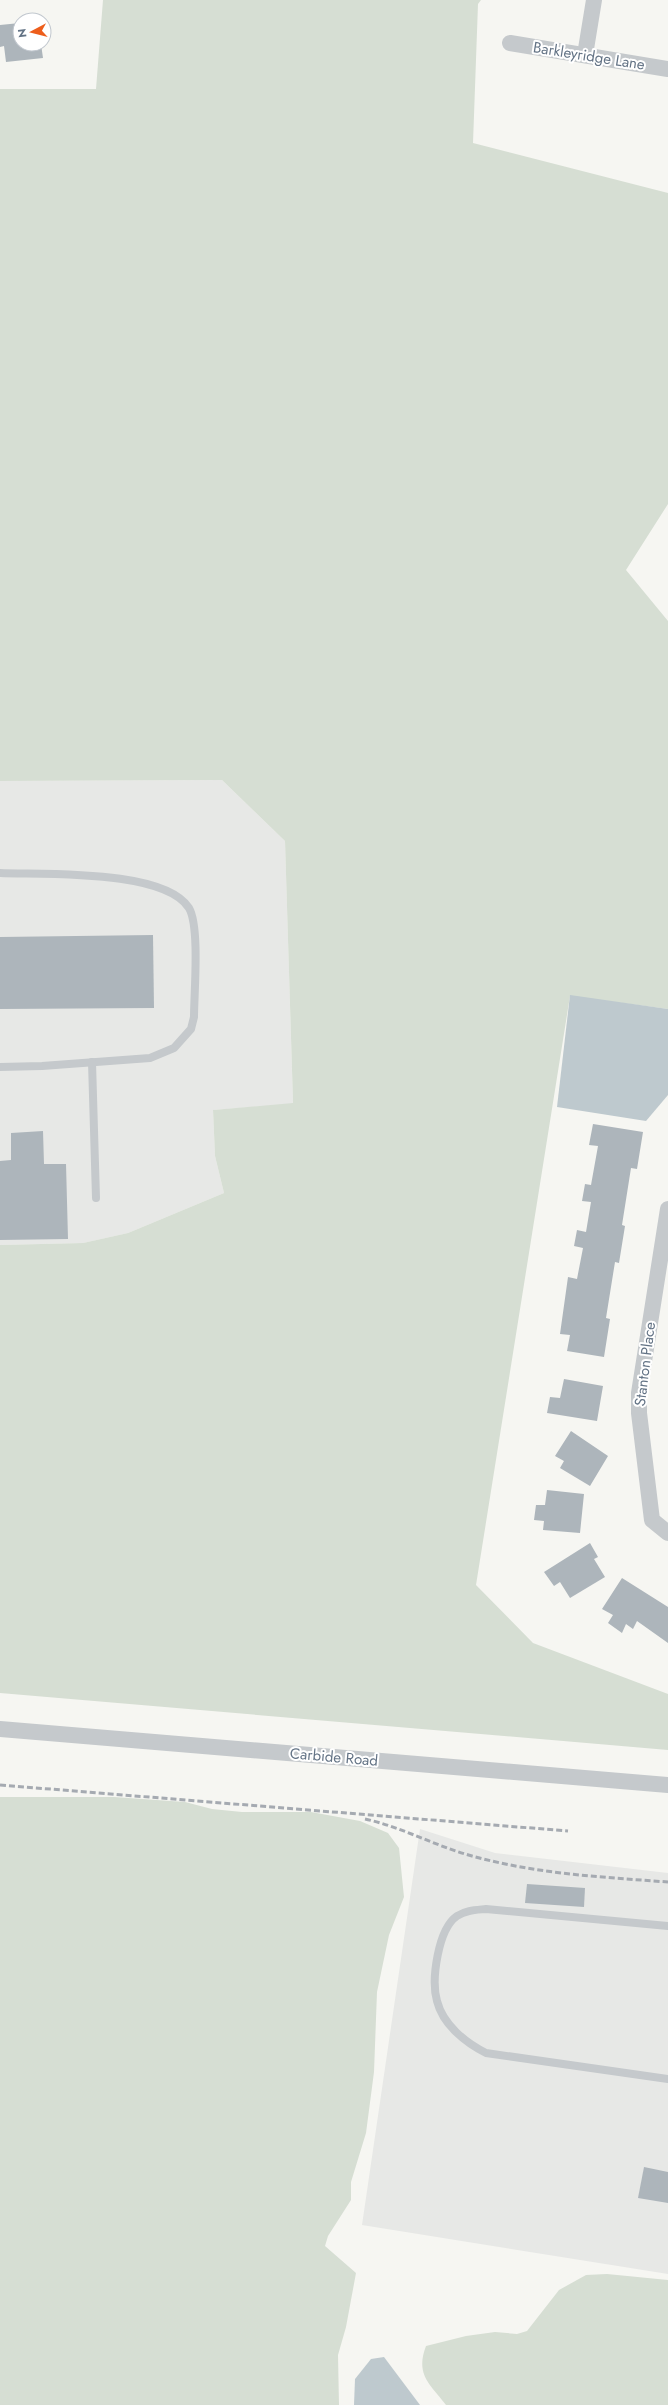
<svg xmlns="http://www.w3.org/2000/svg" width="668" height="2405" viewBox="0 0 668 2405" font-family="Jost,sans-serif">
<rect width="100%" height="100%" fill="#f6f6f2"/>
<!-- built -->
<g fill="#e7e8e6">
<path d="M222 780 285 841 293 1104 213 1110 215 1156 224 1193 128 1233 83 1243 0 1245V781Z"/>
<path d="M420 1829 495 1853 668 1873V2274L362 2225Z"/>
</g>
<!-- green -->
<g fill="#d6ded3">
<path d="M103 0H481L478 4 473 143 668 193V504L626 570 668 621V1009L570 996 476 1585 533 1643 668 1694V1750L0 1693V1245L83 1243 128 1233 224 1193 215 1156 213 1110 293 1103 285 841 222 780 0 781V89H96Z"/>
<path d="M0 1797H114L185 1802 212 1809 242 1812H311L360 1821 388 1833 399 1848 404 1897 389 1935 377 1992 374 2072 366 2133 351 2182V2200L328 2236 325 2246 356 2273 346 2327 338 2355 339 2405H0Z"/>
<path d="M607 2274 668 2280V2405H446C430 2384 415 2375 426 2346L466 2336 495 2332 517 2334 527 2331 559 2290 586 2275Z"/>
</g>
<!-- water -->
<g fill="#bec9ce">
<path d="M570 995 668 1009V1095L646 1121 557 1107Z"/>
<path d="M384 2357 420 2405H354L355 2379 371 2359Z"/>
</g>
<!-- building -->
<g fill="#adb5bb">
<path d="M20 23V44H41L43 58 6 62 4 46 0 47V25Z"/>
<path d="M153 935 154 1008 0 1009V937Z"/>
<path d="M593 1124 643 1132 637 1169 631 1168 622 1225 625 1226 619 1263 615 1262 606 1318 610 1319 604 1357 567 1351 570 1335 560 1334 568 1277 577 1279 583 1248 574 1246 577 1230 586 1232 591 1202 582 1201 585 1184 591 1185 598 1146 589 1145Z"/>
<path d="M43 1131 44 1164H66L68 1239 0 1240V1161L11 1160V1133Z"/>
<path d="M564 1379 603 1386 597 1421 547 1413 550 1397 560 1398Z"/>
<path d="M571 1431 608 1456 590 1486 560 1468 564 1461 555 1456Z"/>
<path d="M547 1490 584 1494 580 1533 543 1530 544 1521 534 1520 536 1505H545Z"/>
<path d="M590 1543 598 1557 594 1559 605 1577 570 1598 560 1582 554 1586 544 1572Z"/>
<path d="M622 1578 668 1607V1643L637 1621 633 1629 626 1624 622 1633 608 1623 613 1615 602 1609Z"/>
<path d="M527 1884 585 1888 584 1907 525 1903Z"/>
<path d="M644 2167 668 2172V2203L638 2198Z"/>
</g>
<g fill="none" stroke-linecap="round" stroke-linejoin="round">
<!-- lane -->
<g stroke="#c5c9cc" stroke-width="8">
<path d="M0 873C44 875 164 869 189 908 200 927 194 993 194 1017L191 1029 174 1048 150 1058 42 1066 0 1067"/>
<path d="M92 1062 96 1198"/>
<path d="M668 1926 486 1909C476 1910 466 1910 457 1916 438 1929 431 1980 437 2001 443 2025 466 2043 486 2053L668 2079"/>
</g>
<!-- street -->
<g stroke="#c5c9cc" stroke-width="16">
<path d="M510 43 668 69"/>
<path d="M585 55 594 0"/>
<path d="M668 1209 639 1393V1413L652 1520 668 1533"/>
<path d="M0 1729 668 1785"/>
</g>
<!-- rail -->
<g stroke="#a5aab1" stroke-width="3" stroke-dasharray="6 3" stroke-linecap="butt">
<path d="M0 1785 568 1831"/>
<path d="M365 1819C402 1827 435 1846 472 1856 537 1874 601 1877 668 1882"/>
</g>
</g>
<g text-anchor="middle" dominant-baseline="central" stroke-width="4" stroke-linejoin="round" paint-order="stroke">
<!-- street labels -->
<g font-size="15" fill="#637385" stroke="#fff">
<text transform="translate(589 56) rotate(9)">Barkleyridge Lane</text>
<text transform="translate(645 1364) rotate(-83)">Stanton Place</text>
<text transform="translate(334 1757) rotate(5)">Carbide Road</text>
</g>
</g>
<!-- north arrow -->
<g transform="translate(32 32) rotate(263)"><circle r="19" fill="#ffffff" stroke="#c1c7ce"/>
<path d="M0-3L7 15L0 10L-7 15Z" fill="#ed5e1c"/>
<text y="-6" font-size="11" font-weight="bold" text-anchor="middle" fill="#637385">N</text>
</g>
</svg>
